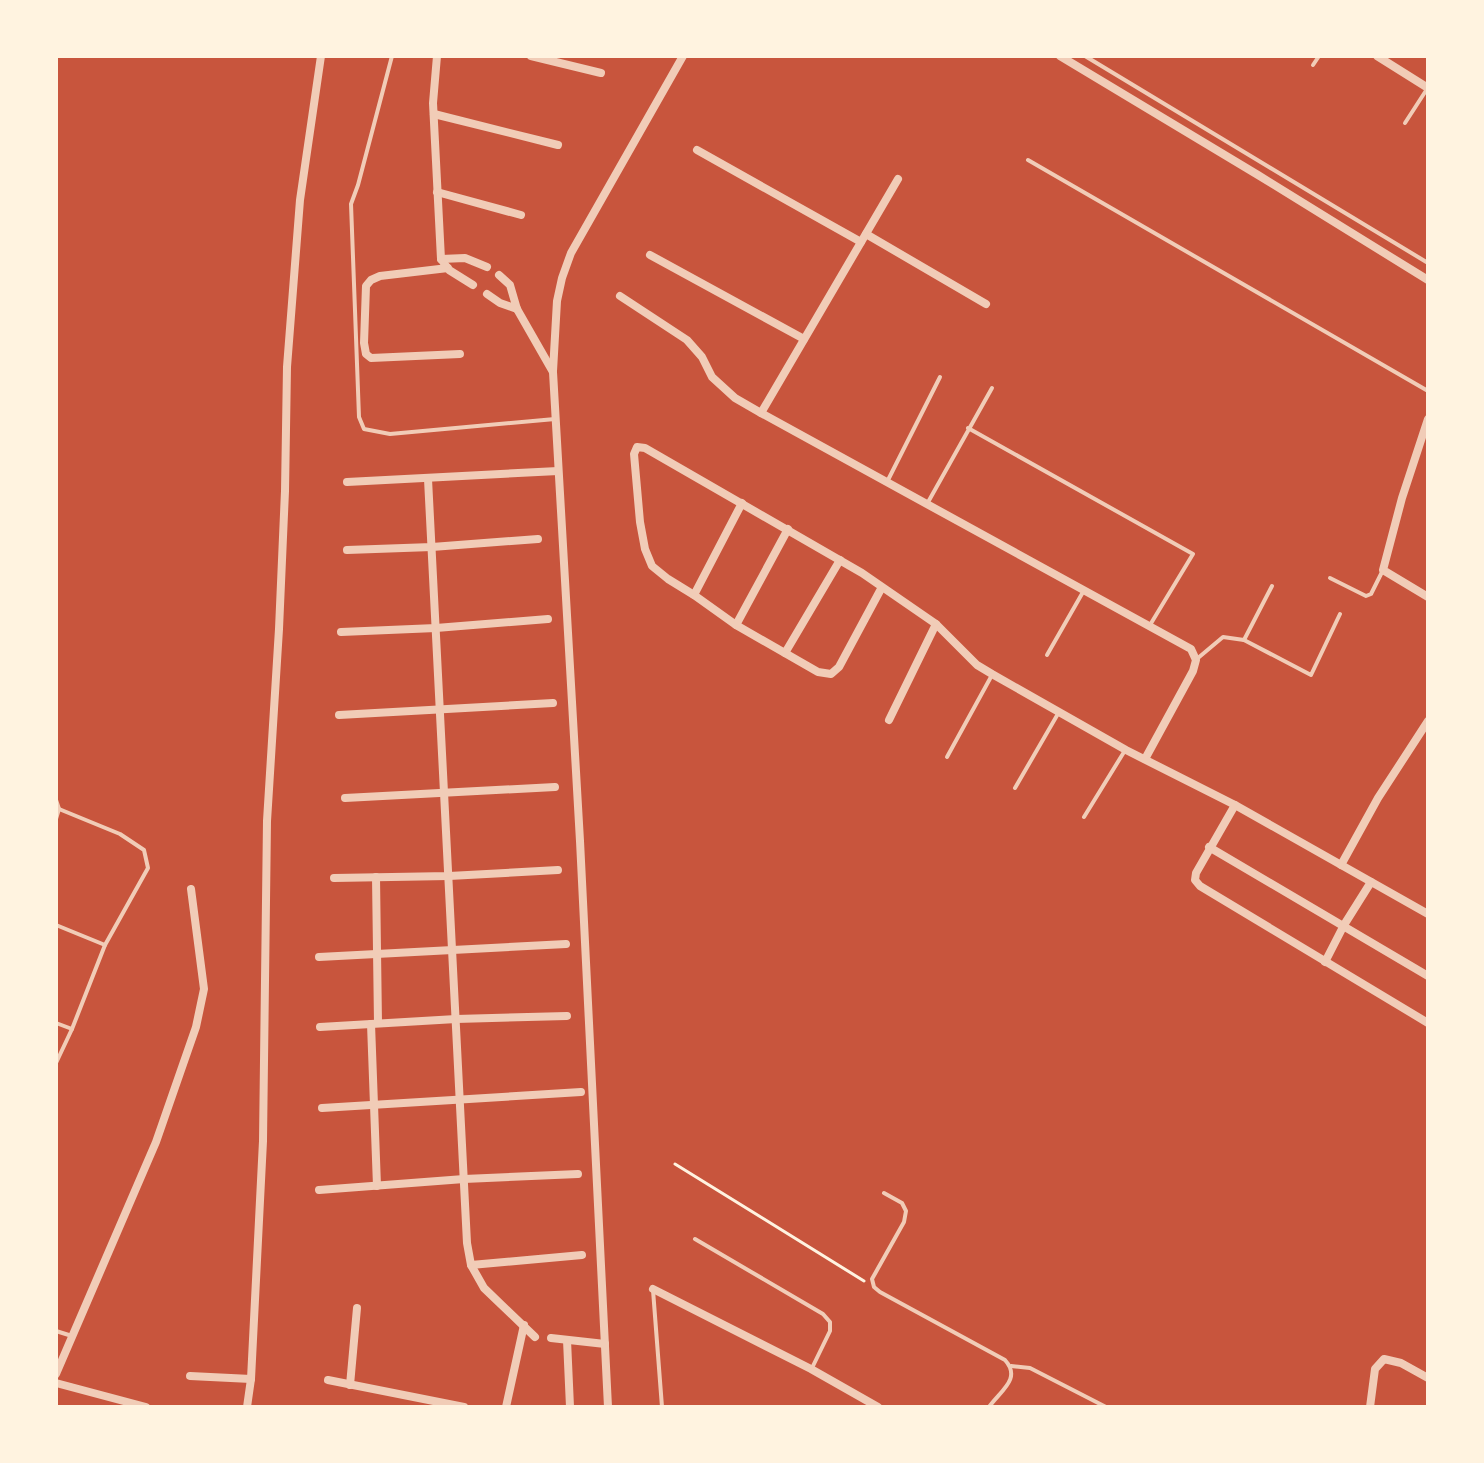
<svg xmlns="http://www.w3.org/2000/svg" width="1484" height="1463" viewBox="0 0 1484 1463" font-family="Lora,serif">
<rect width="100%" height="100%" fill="#c8553d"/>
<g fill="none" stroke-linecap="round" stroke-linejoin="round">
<!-- path -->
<path stroke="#fff3e0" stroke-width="3" d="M675 1164 864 1281"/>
<!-- service -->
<g stroke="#f1ccb7" stroke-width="4">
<path d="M392 56 358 185 351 204 359 417 364 429 390 434 555 419"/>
<path d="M1085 56 1428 263"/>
<path d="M1313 65 1319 56"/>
<path d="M1405 123 1427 89"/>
<path d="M1028 160 1428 391"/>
<path d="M968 428 1193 554 1150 625"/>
<path d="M888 480 940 377"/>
<path d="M927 504 992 388"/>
<path d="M1330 578 1366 596 1371 594 1382 572"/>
<path d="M1244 640 1272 586"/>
<path d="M1047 655 1083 592"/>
<path d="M1198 658 1223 637 1244 640 1311 675 1340 614"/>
<path d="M947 757 992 675"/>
<path d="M1015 788 1059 712"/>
<path d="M56 800 59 809 56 819"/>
<path d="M1084 817 1124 752"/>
<path d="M56 925 105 945"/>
<path d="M56 1023 72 1029"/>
<path d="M56 1063 72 1029 105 945 148 868 144 850 120 834 59 809"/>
<path d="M884 1193 902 1203 906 1211 904 1222 872 1279 874 1287 880 1292 1005 1360C1022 1379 1000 1391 989 1407"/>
<path d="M695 1239 823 1314 830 1322V1331L812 1368"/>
<path d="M653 1290 662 1407"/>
<path d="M56 1331 72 1336"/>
<path d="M1011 1366 1030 1368 1106 1407"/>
</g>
<!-- minor -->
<g stroke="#f1ccb7" stroke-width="8">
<path d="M437 56 433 103 441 259 449 270 473 285"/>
<path d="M531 56 601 73"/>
<path d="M1060 56 1258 175 1428 280"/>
<path d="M1377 56 1428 88"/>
<path d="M434 114 558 145"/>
<path d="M697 150 861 242"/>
<path d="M898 179 761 413 1191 649 1196 660 1193 671 1145 759"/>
<path d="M437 192 521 215"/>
<path d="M866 234 986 304"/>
<path d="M650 255 804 339"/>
<path d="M441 259 465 258 487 267"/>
<path d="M448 268 380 276 371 280 366 286 364 343 366 354 371 358 460 354"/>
<path d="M499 275 510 285 517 309 553 372 580 841 608 1407"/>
<path d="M487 294 500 303 517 309"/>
<path d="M620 296 687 340 702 357 712 377 735 398 761 413"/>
<path d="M553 371 557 301 562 278 571 253 683 56"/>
<path d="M1428 419 1402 498 1383 570 1428 597"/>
<path d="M428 479 467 1243 471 1265 484 1288 535 1337"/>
<path d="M347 482 558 471"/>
<path d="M347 550 432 547 538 539"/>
<path d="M882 587 839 667 831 674 818 672 736 625 694 595 668 579 652 566 645 549 640 522 634 454 637 447 645 448 862 573 936 624 977 665 992 674 1126 750 1235 805 1428 914"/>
<path d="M694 595 742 503"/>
<path d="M736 625 788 529"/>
<path d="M341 632 436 628 548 619"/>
<path d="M785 653 840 560"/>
<path d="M339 715 553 703"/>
<path d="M889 720 936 624"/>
<path d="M345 798 555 787"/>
<path d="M1235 805 1196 873 1195 880 1200 886 1428 1023"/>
<path d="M1209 847 1428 976"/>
<path d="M1341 865 1378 798 1428 721"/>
<path d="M376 877 378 1023"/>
<path d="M334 878 449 876 558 870"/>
<path d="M319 957 566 944"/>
<path d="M1325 962 1344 925 1371 882"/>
<path d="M371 1024 377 1186"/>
<path d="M320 1027 456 1019 567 1016"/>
<path d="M322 1108 581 1092"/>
<path d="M319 1190 464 1179 578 1174"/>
<path d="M471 1265 582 1255"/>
<path d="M653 1289 811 1369 878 1407"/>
<path d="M551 1338 605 1344"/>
<path d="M567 1340 570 1407"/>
<path d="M56 1374 156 1142 196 1027 204 989 191 889"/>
<path d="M190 1376 251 1379"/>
<path d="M328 1380 464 1407"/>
<path d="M56 1383 146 1407"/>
<path d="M350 1385 357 1308"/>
<path d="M247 1407 251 1379 263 1141 267 821 279 629 285 491 287 367 300 200 321 56"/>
<path d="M506 1407 524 1325"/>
<path d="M1370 1407 1375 1369 1384 1359 1401 1363 1428 1378"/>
</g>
</g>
<!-- border -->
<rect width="1484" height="1463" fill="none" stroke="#fff3e0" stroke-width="116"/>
</svg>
